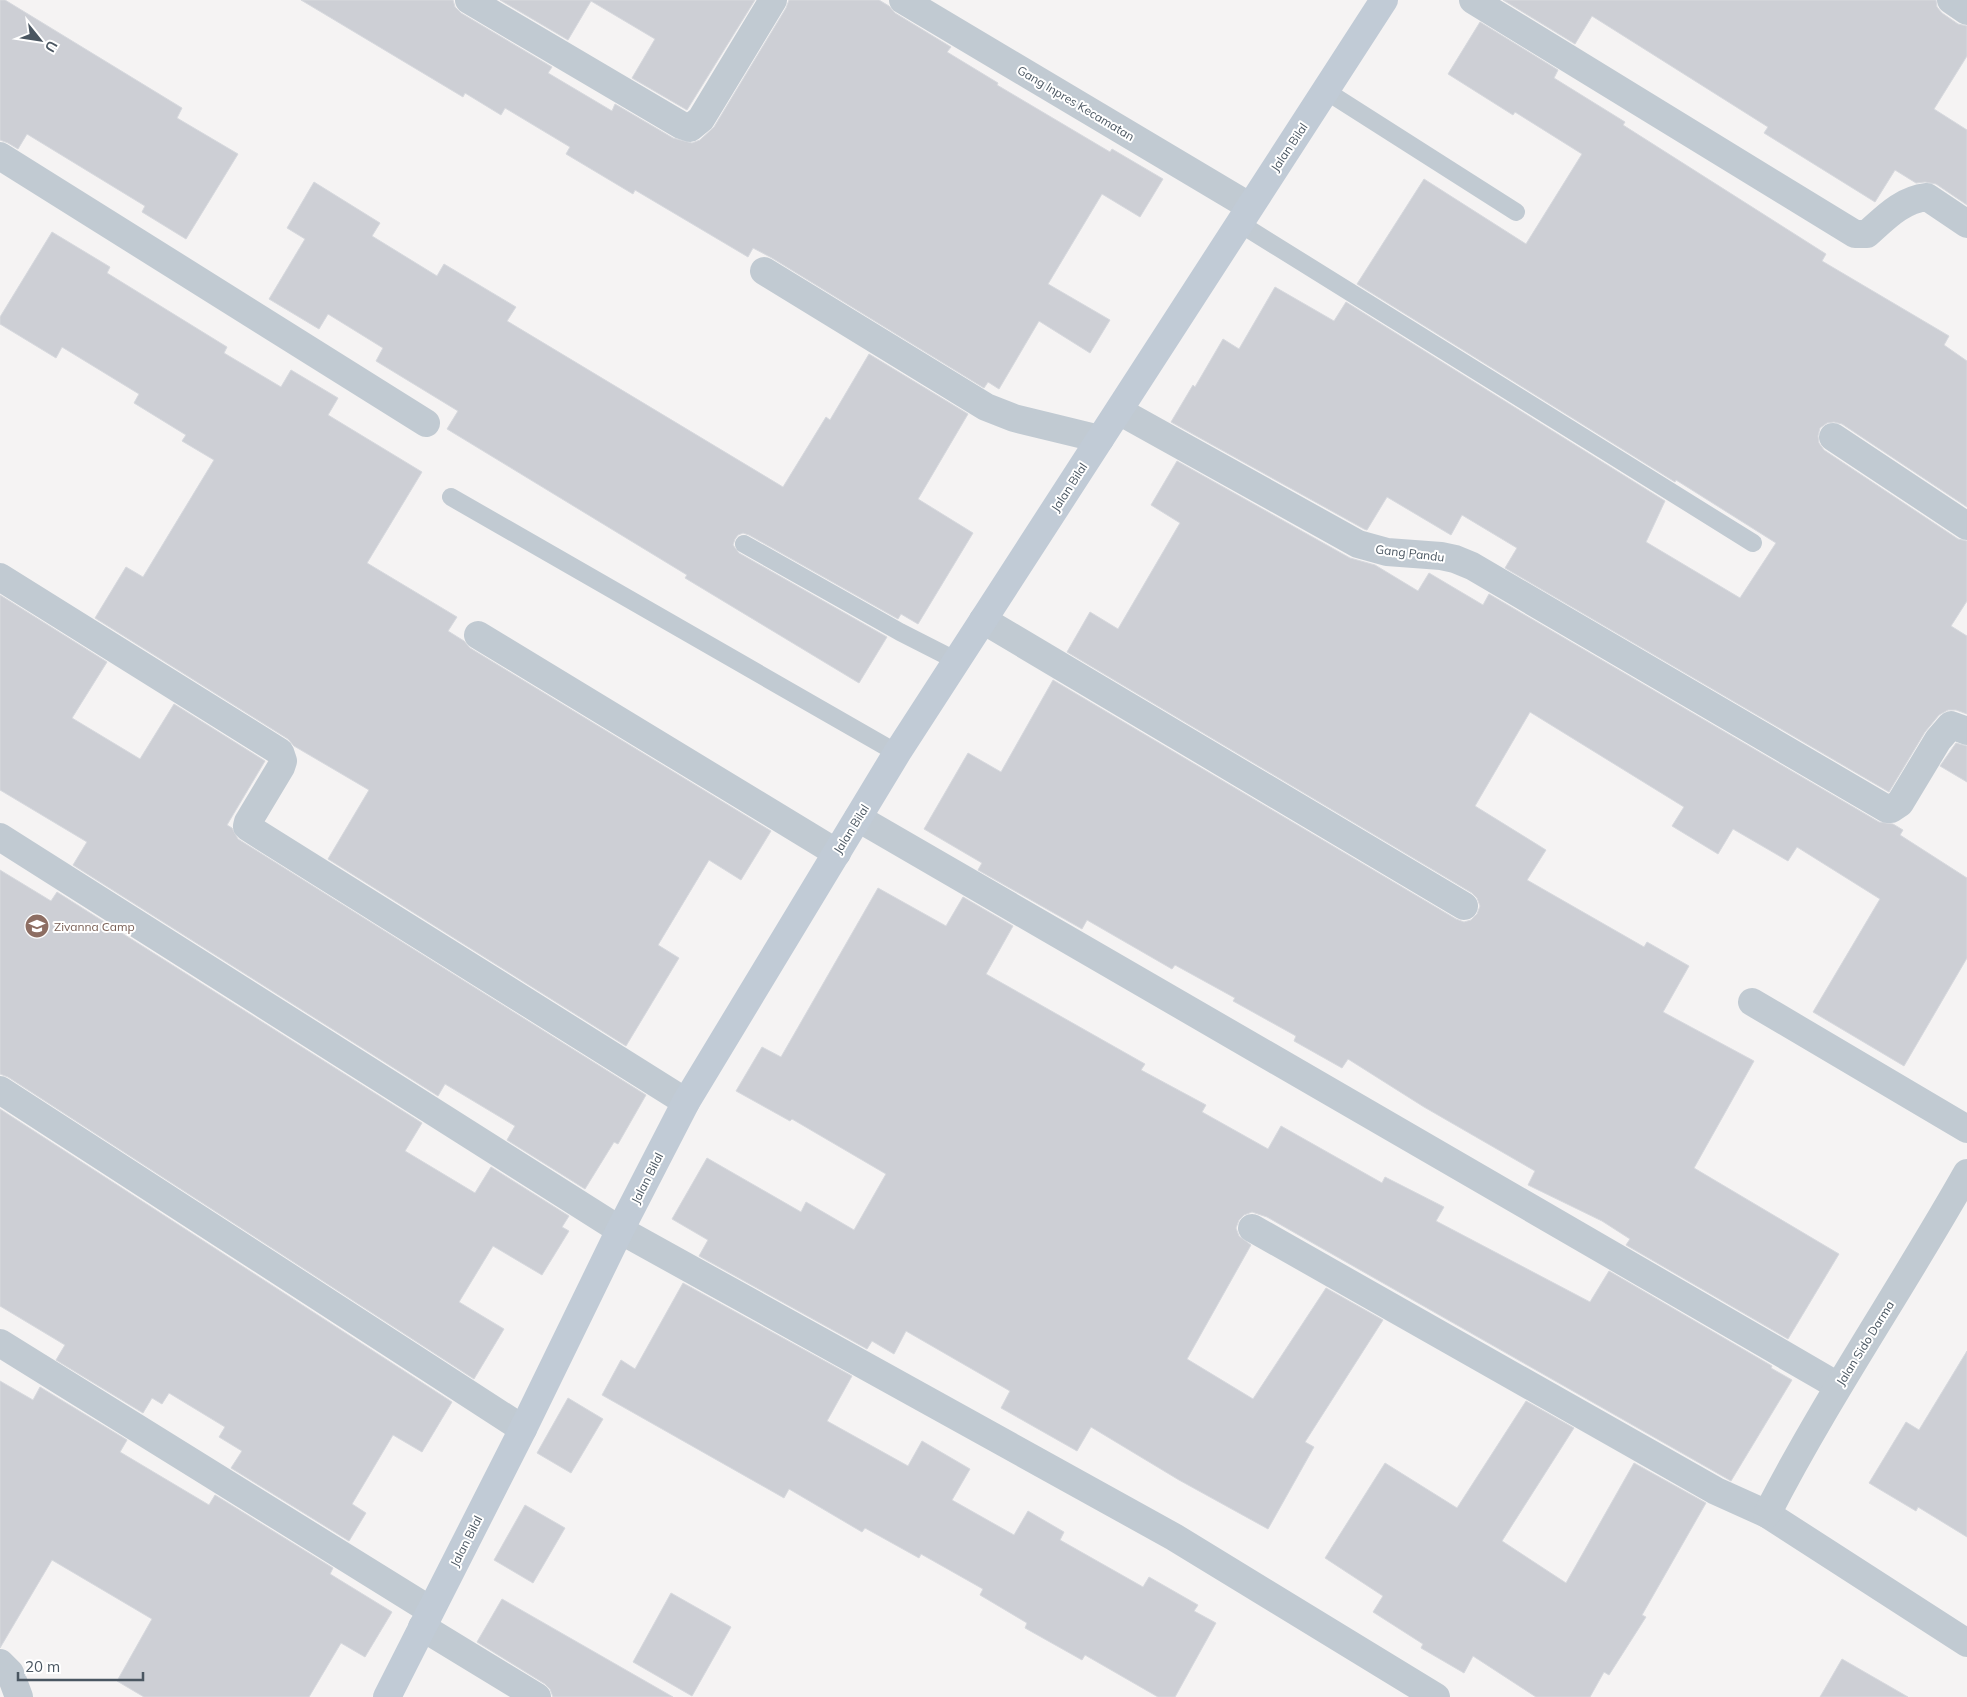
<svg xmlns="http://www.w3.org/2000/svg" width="1967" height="1697" viewBox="0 0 1967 1697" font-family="Mulish,sans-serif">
<rect width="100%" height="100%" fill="#f5f3f3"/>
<!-- building -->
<g fill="#cdcfd5" stroke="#d7d9de">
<path d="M0 0H5L182 108 177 118 238 154 186 239 142 212 145 206 27 134 18 149 8 143 0 140Z"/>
<path d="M301 0H453L455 7 461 13 552 67 548 73 612 111 615 104 673 138 692 143 700 140 714 127 786 8 789 0H879L889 6 895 13 951 47 947 52 998 83 997 85 1110 152 1112 149 1163 179 1140 217 1102 194 1048 284 1110 320 1090 353 1039 321 999 389 988 382 984 388 772 258 753 248 748 257 635 190 633 194 566 154 570 147 505 108 501 115 465 93 463 97Z"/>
<path d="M500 0H755L687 110 632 78 655 39 591 1 568 40Z"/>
<path d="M1503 0H1936L1937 7 1942 13 1958 24 1967 26V56L1934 109 1967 130V205L1936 184 1925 182 1916 183 1895 170 1875 202 1764 133 1768 127 1592 16 1575 44Z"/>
<path d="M1480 22 1558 70 1554 78 1625 122 1623 125 1826 254 1822 261 1949 336 1944 345 1967 361V507L1842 424 1834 422 1827 423 1820 428 1818 436 1819 443 1824 450 1958 539 1967 541V601L1951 626 1967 636V714L1956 710H1948L1939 715 1925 732 1889 792 1505 568 1517 548 1462 515 1451 535 1387 497 1367 530 1364 529 1171 422 1193 385 1195 387 1223 339 1239 349 1275 287 1334 321 1346 302 1665 501 1646 542 1740 598 1776 543 1676 480 1675 482 1357 284 1424 179 1526 244 1582 154 1515 112 1513 115 1448 74Z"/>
<path d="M314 182 380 223 372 236 437 276 444 264 516 307 507 321 783 487 826 417 830 420 869 354 968 414 918 499 973 533 918 624 901 614 898 619 749 535 743 533 738 535 735 539 733 545 739 553 887 637 859 683 685 578 687 575 447 429 458 411 376 361 383 348 328 314 319 329 269 299 305 239 287 228Z"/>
<path d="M52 232 110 267 107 273 227 347 224 353 281 387 291 370 338 398 328 415 422 472 367 563 457 617 448 631 464 641 470 648 771 831 741 880 709 860 658 945 679 958 626 1046 328 859 369 790 294 746 288 739 95 618 126 567 143 577 214 460 182 441 186 435 134 403 139 394 62 347 56 358 0 324V317Z"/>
<path d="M1177 461 1350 558 1375 565 1418 591 1429 573 1483 605 1489 594 1879 822 1893 824 1903 830 1900 835 1967 878V958L1904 1066 1813 1012 1880 899 1797 847 1788 861 1733 829 1718 854 1672 826 1684 807 1530 712 1475 806 1546 850 1527 880 1644 947 1647 942 1689 966 1663 1012 1754 1061 1694 1168 1839 1254 1788 1339 1626 1245 1630 1239 1602 1221 1528 1185 1535 1171 1424 1107 1348 1059 1342 1068 1294 1041 1296 1036 1233 1001 1235 998 1175 965 1172 969 1087 920 1082 929 978 870 982 863 924 829 968 753 1001 772 1053 680 1456 919 1464 922 1471 920 1477 914 1480 906 1477 898 1472 893 1067 652 1090 612 1118 629 1180 523 1151 505Z"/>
<path d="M0 595 107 662 72 718 140 759 174 704 265 761 227 825 232 828 238 839 646 1095 618 1144 614 1142 585 1189 507 1140 515 1126 445 1084 438 1096 73 865 87 842 0 790Z"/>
<path d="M1956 743 1967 746V782L1940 766Z"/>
<path d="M0 870 51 901 57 892 422 1123 405 1151 475 1193 491 1167 569 1216 562 1227 569 1231 542 1275 493 1246 459 1302 504 1329 474 1379 8 1077 0 1074Z"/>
<path d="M878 888 946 926 963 897 1013 926 986 974 1145 1064 1141 1070 1206 1105 1202 1112 1268 1149 1281 1126 1382 1183 1385 1177 1444 1207 1436 1221 1590 1302 1609 1271 1772 1366 1771 1368 1792 1380 1731 1481 1267 1217 1252 1212 1244 1215 1239 1220 1236 1228 1239 1236 1251 1245 1187 1359 1253 1399 1326 1288 1383 1320 1305 1442 1314 1447 1268 1529 1179 1480 1091 1427 1077 1451 1001 1408 1010 1391 906 1331 894 1354 872 1341 867 1349 699 1256 708 1240 672 1219 707 1158 801 1212 806 1202 854 1230 886 1174 792 1119 790 1121 736 1091 762 1047 781 1057Z"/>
<path d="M0 1109 452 1402 422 1452 393 1435 352 1504 366 1513 349 1541 231 1468 242 1451 219 1437 225 1427 169 1393 162 1404 152 1398 143 1413 56 1360 65 1345 0 1306Z"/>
<path d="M683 1283 852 1376 827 1421 908 1466 922 1441 970 1469 952 1500 1014 1535 1028 1511 1064 1532 1060 1540 1143 1587 1149 1577 1198 1605 1194 1611 1216 1623 1175 1697H1158L1085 1655 1082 1660 1025 1628 1027 1623 980 1595 983 1589 921 1554 919 1558 865 1528 862 1532 789 1489 784 1498 602 1395 621 1360 635 1369Z"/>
<path d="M1967 1351V1537L1918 1507 1916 1511 1869 1483 1906 1422 1919 1430Z"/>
<path d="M0 1381 33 1400 40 1387 127 1440 120 1452 209 1505 215 1495 333 1568 330 1574 392 1612 365 1657 341 1643 309 1697H144L117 1681 152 1619 52 1560 0 1648Z"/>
<path d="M568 1398 603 1419 571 1473 537 1453Z"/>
<path d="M1526 1401 1574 1428 1502 1541 1566 1583 1634 1463 1706 1503 1642 1615 1646 1617 1609 1675 1604 1672 1590 1697H1536L1473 1656 1464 1673 1421 1648 1423 1644 1373 1612 1383 1596 1325 1558 1385 1463 1457 1508Z"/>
<path d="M525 1505 565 1528 533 1583 494 1560Z"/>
<path d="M671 1593 731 1627 692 1696 633 1662Z"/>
<path d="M502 1599 673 1697H553L550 1689 545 1684 477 1642Z"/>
<path d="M1842 1659 1908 1697H1820Z"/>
</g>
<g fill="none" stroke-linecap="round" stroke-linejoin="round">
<!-- lane -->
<g stroke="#c1cad2" stroke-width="18">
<path d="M1326 91 1516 212"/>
<path d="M1239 223 1753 543"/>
<path d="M451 497 897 753"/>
<path d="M744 544 900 632 957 661"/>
</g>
<!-- street -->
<g stroke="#c1cad2" stroke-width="28">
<path d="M469 0 681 125 690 128 701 119 773 0"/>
<path d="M903 0 1249 206"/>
<path d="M1473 0 1855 234H1867C1885 218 1901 200 1927 197L1967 224"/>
<path d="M1951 0 1967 11"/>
<path d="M0 156 426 423"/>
<path d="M764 271 986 407 1014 418 1100 439"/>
<path d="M1119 411 1358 544 1387 552 1441 556 1455 559 1472 566 1887 809H1891L1900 803 1938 740 1951 725 1967 731"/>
<path d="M1833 437 1967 526"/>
<path d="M0 577 280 752 283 761 281 767 248 822 247 826 249 828 686 1102"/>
<path d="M983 620 1464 906"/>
<path d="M478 635 837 853"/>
<path d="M858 818 1838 1386"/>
<path d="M0 837 620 1230 1174 1537 1436 1697"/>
<path d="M1752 1002 1967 1129"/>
<path d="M0 1090 523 1429"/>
<path d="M1252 1228 1716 1491 1767 1514 1967 1643"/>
<path d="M0 1343 430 1610"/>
<path d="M1767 1514C1827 1397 1902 1288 1967 1173"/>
<path d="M422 1627 537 1697"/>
<path d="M0 1663 10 1673 19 1697"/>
</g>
<!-- secondary -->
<path stroke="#c1cbd6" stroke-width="28" d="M387 1697 523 1429 620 1230 686 1102 897 753 1384 0"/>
</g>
<!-- icons -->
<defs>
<symbol id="school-disc" viewBox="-11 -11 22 22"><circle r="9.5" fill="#8d6e63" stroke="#fff"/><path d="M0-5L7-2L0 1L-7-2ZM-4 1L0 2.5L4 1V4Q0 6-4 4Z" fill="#fff"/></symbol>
</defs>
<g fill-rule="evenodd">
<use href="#school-disc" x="23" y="912" width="28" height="28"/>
</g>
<g text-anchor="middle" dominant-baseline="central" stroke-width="4" stroke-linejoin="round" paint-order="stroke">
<!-- street labels -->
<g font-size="12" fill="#4a5661" stroke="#fff">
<text transform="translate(1076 103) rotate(31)">Gang Inpres Kecamatan</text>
<text transform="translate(1289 147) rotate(-56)">Jalan Bilal</text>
<text transform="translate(1069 487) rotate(-57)">Jalan Bilal</text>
<text transform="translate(1410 553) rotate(7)">Gang Pandu</text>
<text transform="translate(851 829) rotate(-58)">Jalan Bilal</text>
<text transform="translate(647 1178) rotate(-63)">Jalan Bilal</text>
<text transform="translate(1865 1343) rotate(-58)">Jalan Sido Darma</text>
<text transform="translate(466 1541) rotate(-63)">Jalan Bilal</text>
</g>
<!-- education labels -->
<g font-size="12" fill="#785e54" stroke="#fff" text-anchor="start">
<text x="54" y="926">Zivanna Camp</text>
</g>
</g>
<!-- north arrow -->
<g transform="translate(40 40) rotate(120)" stroke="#ffffff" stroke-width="4" paint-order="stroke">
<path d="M0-4L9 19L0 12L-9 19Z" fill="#4a5661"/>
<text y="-8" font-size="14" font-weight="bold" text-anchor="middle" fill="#4a5661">U</text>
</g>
<!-- scale -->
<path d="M18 1672v8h125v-8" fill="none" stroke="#4a5661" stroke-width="2.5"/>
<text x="25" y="1672" font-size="15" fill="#4a5661" stroke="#ffffff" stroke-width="4" paint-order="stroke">20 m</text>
</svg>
